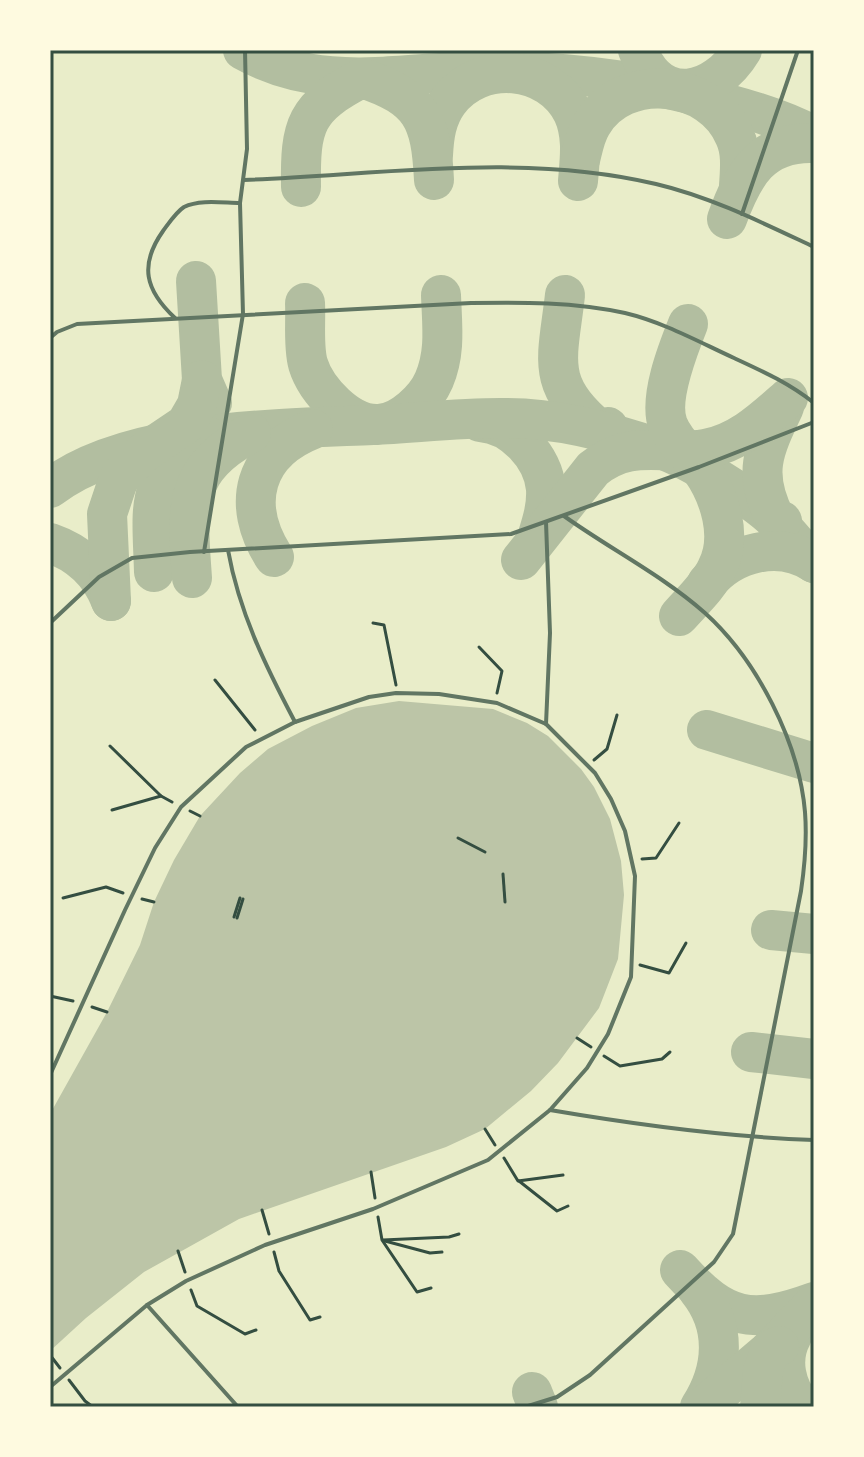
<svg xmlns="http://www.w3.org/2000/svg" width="864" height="1457" viewBox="0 0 864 1457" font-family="'DejaVu Sans',sans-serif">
<rect width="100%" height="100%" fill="#e9edc9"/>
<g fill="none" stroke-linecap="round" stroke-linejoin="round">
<!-- taxiway -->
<g stroke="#b2bea0" stroke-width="40">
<path d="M243 50C324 95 400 71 487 71 570 71 649 81 728 104 758 112 787 121 814 136"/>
<path d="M638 50C660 108 715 95 742 50"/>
<path d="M433 155C434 136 436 119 448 102 480 59 549 65 573 113 583 135 580 158 578 181"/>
<path d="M580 160C583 148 585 135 592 124 624 70 712 80 735 137 742 152 740 170 739 186"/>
<path d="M301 187C300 125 305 107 362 78 422 98 431 119 434 180"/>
<path d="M727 219C743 175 761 141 814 143"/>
<path d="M196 281 202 380 212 403"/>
<path d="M565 295C558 358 544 384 599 429L608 427"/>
<path d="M305 303C306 321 303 346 308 364 316 390 349 426 379 424 401 423 426 399 434 380 446 352 442 325 441 295"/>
<path d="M480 422C513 424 543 457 546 489 547 507 542 522 537 538"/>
<path d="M50 488C126 429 278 429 373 425 415 423 457 418 500 418 554 417 609 431 660 449 688 458 757 501 777 522 790 535 801 550 814 563"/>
<path d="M782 521 776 520C752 474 763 451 784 407"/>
<path d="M50 543C79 553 100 572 111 601"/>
<path d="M274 557C240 504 254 452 313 429"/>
<path d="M521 560 593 469C632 438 661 456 705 449 739 443 763 420 788 398"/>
<path d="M154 572C152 502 143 477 209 437"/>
<path d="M192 578C187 508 182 470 251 433"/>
<path d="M707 583C733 552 779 540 814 563"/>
<path d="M111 601 107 514 117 484 122 474 143 453 186 424 197 405 202 380"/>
<path d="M679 616C692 601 709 586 717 568 733 537 720 496 701 469 690 454 675 443 668 425 658 399 678 349 688 324"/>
<path d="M707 730 814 763"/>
<path d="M771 930 814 934"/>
<path d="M751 1052 814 1059"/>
<path d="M680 1270C725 1320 751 1325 814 1302"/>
<path d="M698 1290C727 1326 724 1369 700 1407"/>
<path d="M792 1336C779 1360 786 1387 802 1407"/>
<path d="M532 1392 538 1407"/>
<path d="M703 1407 770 1350 814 1304"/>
<path d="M760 1407 763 1371 770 1350 779 1346"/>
</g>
</g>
<!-- building -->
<path fill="#bcc5a7" d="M399 701 493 709 527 723 548 736 581 769 594 787 610 819 621 861 624 895 618 959 599 1008 558 1063 531 1091 485 1129 446 1147 239 1219 144 1272 86 1318 50 1351V1114L107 1012 140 945 154 902 174 860 200 816 240 773 268 749 312 726 356 708Z"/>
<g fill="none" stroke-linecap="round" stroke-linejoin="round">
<!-- path -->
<g stroke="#344e41" stroke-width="3">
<path d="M373 623 384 625 396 685"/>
<path d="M479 647 502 671 497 693"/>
<path d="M215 680 255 730"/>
<path d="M110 746 161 796 172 802"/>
<path d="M594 760 607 749 617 715"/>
<path d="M112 810 161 796"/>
<path d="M190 811 200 816"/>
<path d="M458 838 485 852"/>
<path d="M642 859 656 858 679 823"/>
<path d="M503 874 505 902"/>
<path d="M63 898 106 887 123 893"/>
<path d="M142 899 154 902"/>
<path d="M234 917 240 898"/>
<path d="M237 918 243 899"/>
<path d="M640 965 669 973 686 943"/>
<path d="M50 996 73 1001"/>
<path d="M92 1007 107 1012"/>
<path d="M577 1038 591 1047"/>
<path d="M604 1056 620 1066 662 1059 670 1052"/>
<path d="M485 1129 495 1145"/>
<path d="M504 1158 518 1181 563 1175"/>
<path d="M371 1172 375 1198"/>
<path d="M519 1181 557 1211 568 1206"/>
<path d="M262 1210 269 1234"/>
<path d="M378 1217 382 1240 417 1292 431 1288"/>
<path d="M383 1240 449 1237 459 1234"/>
<path d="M385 1241 430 1253 442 1252"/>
<path d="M178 1251 185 1272"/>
<path d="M274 1252 279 1271 310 1320 320 1317"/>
<path d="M191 1290 197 1306 245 1334 256 1330"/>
<path d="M50 1355 60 1368"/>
<path d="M69 1380 85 1401 93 1407"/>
</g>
<!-- service -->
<g stroke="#617663" stroke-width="4">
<path d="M244 180C379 175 523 152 656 184 711 197 763 223 814 247"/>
<path d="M742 214 798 50"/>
<path d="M175 318C145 290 139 265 163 231 169 223 176 212 184 207 200 199 224 203 240 203"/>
<path d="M50 338 57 332 77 324 471 303C522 302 574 302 625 313 663 322 699 342 734 358 762 371 789 383 814 403"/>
<path d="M228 550C239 612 266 667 295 722"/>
<path d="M204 552 243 314 240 203 247 149 245 50"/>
<path d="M50 623 99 577 132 558 190 552 511 534 699 467 814 422"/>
<path d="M546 724 550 633 546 522"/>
<path d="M50 1075 125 910 155 848 181 807 246 747 295 722 369 697 396 693 439 694 497 703 546 724 595 773 611 799 625 831 635 876 631 977 608 1034 587 1068 550 1110 488 1160 373 1209 265 1245 186 1281 147 1305 50 1387"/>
<path d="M550 1110C638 1125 725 1137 814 1140"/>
<path d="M147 1305 238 1407"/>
<path d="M525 1407 557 1397 590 1375 714 1262 733 1234 801 891C805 864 807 838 805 812 799 742 757 660 705 613 662 575 610 549 564 516"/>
</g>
</g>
<!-- border -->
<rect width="864" height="1457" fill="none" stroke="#fefae0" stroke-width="104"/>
<rect x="52" y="52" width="760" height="1353" fill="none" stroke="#344e41" stroke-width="3"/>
</svg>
